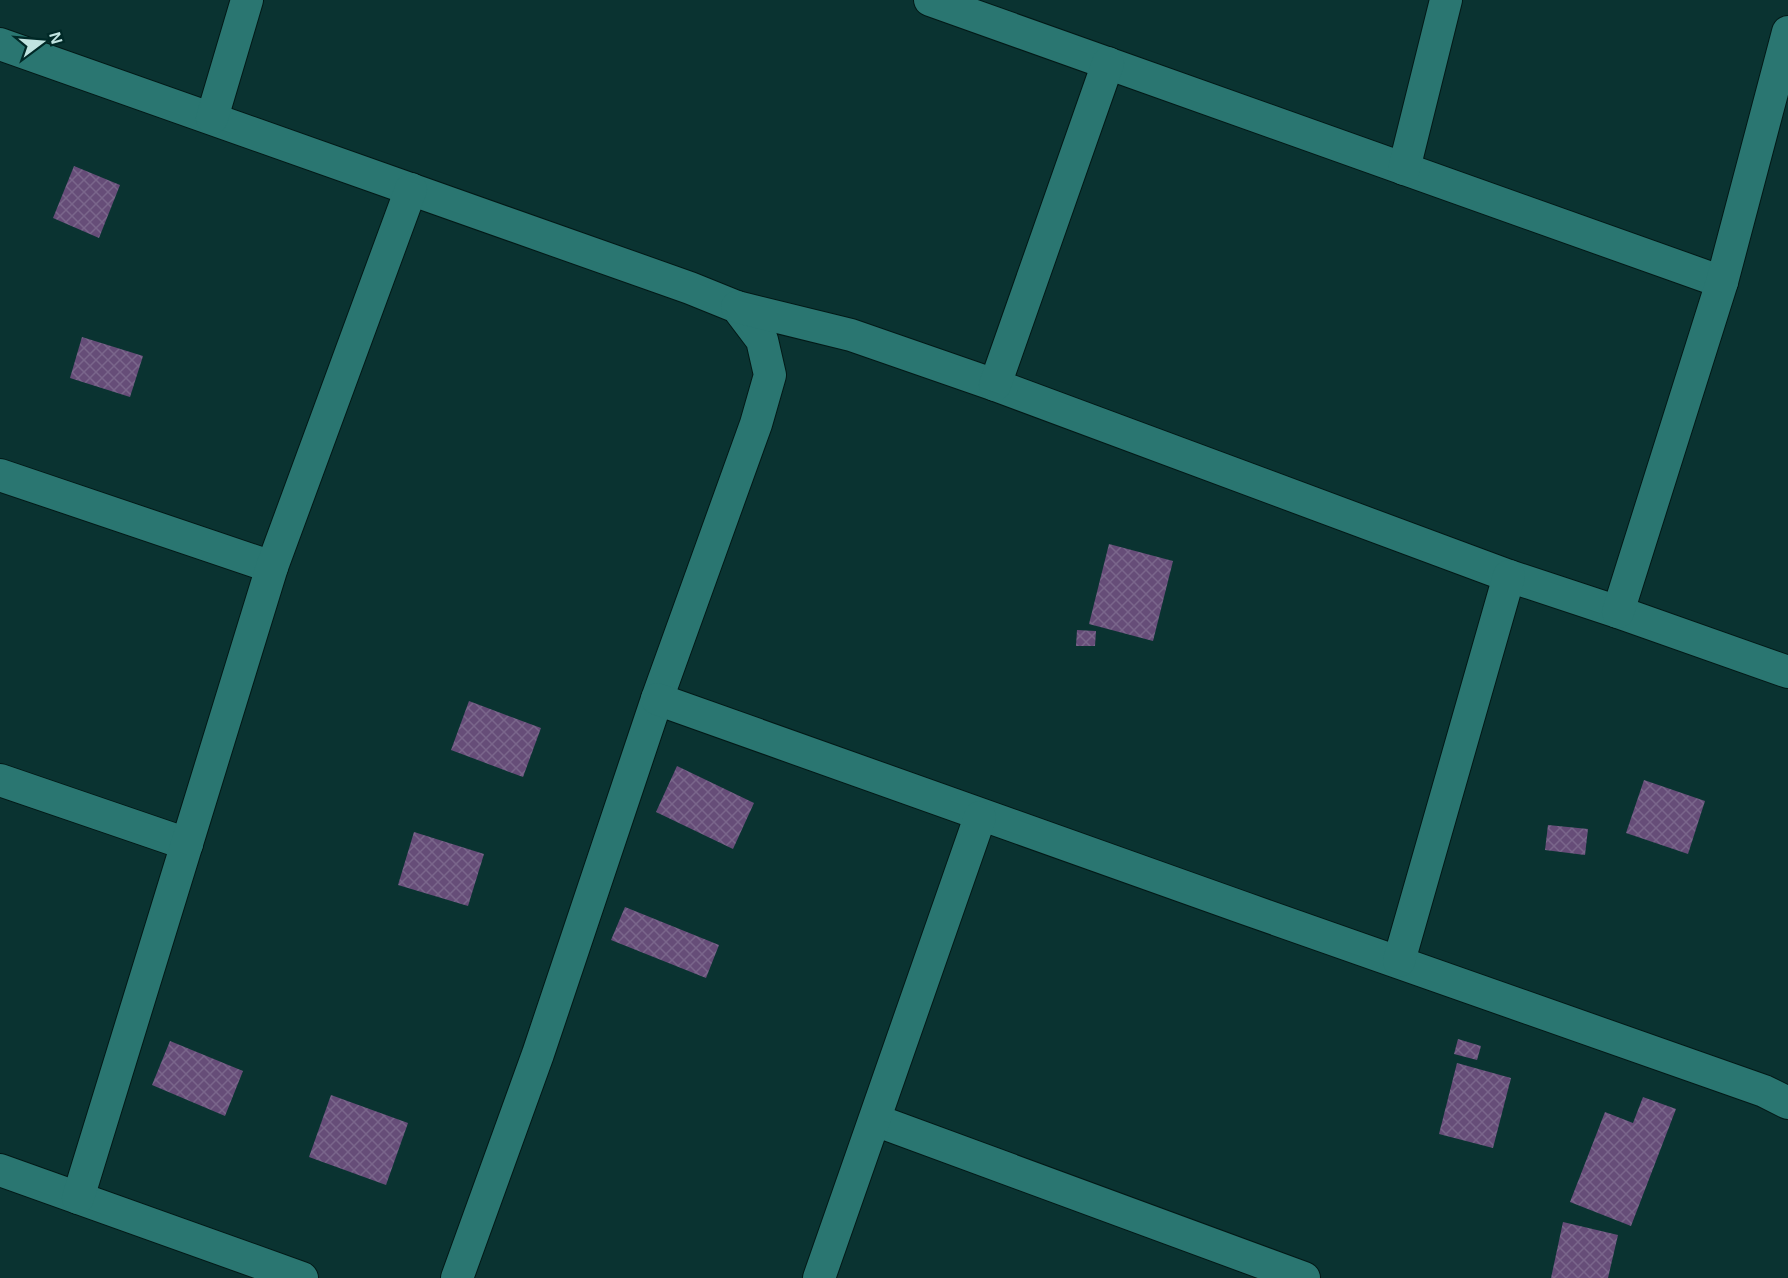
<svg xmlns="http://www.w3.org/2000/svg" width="1788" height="1278" viewBox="0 0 1788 1278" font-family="Helvetica,sans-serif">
<defs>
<pattern id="building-cross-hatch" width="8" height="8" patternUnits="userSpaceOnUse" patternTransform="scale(1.5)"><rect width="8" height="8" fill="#664d78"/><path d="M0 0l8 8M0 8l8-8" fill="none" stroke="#7a668b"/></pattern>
</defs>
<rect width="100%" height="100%" fill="#0a3331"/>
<!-- building -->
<g fill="url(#building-cross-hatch)">
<path d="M74 166 120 185 99 238 53 218Z"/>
<path d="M82 337 143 356 130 397 70 378Z"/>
<path d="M1109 544 1173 561 1153 641 1089 624Z"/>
<path d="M1077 630 1096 631 1095 646H1076Z"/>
<path d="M469 701 541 728 523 777 451 750Z"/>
<path d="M677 766 754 803 733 849 656 812Z"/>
<path d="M1644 780 1705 801 1688 854 1626 833Z"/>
<path d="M1548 825 1588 829 1585 855 1545 850Z"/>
<path d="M414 832 484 854 468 906 398 885Z"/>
<path d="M625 907 719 945 706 978 611 940Z"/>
<path d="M1458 1039 1481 1046 1477 1060 1454 1054Z"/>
<path d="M170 1041 243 1071 225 1116 152 1085Z"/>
<path d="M1457 1063 1511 1078 1493 1148 1439 1134Z"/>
<path d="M331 1095 408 1123 386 1185 309 1157Z"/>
<path d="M1643 1097 1676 1109 1631 1226 1570 1202 1605 1112 1633 1123Z"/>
<path d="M1563 1222 1618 1235 1608 1278H1551Z"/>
</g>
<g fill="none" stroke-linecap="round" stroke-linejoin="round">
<defs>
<g id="minor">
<path d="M930 0 1722 282"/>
<path d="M0 44 690 288 737 307 762 340 770 375 756 424 657 699 538 1054 457 1278"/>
<path d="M212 118 247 0"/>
<path d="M1404 169 1446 0"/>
<path d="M737 307 851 335 995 385 1509 576 1618 612 1788 672"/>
<path d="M995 385 1108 63"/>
<path d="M0 475 272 567"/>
<path d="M1618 612 1722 282 1788 32"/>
<path d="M657 699C1025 833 1395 960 1764 1091L1788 1103"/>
<path d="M0 780 187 844"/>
<path d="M1399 961 1509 576"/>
<path d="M875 1120 1304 1278"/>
<path d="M0 1170 302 1278"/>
<path d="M78 1198 272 567 411 189"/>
<path d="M819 1278 980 817"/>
</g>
</defs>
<!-- minor casing -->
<use href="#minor" stroke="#031917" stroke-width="34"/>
<!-- minor -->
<use href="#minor" stroke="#2a7671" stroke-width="32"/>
</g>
<!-- north arrow -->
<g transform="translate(42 42) rotate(74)" stroke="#002927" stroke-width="4.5" paint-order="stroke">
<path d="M0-4.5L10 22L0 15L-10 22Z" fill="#c1e4e1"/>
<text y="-9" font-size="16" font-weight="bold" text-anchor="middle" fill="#c1e4e1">N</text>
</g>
</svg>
